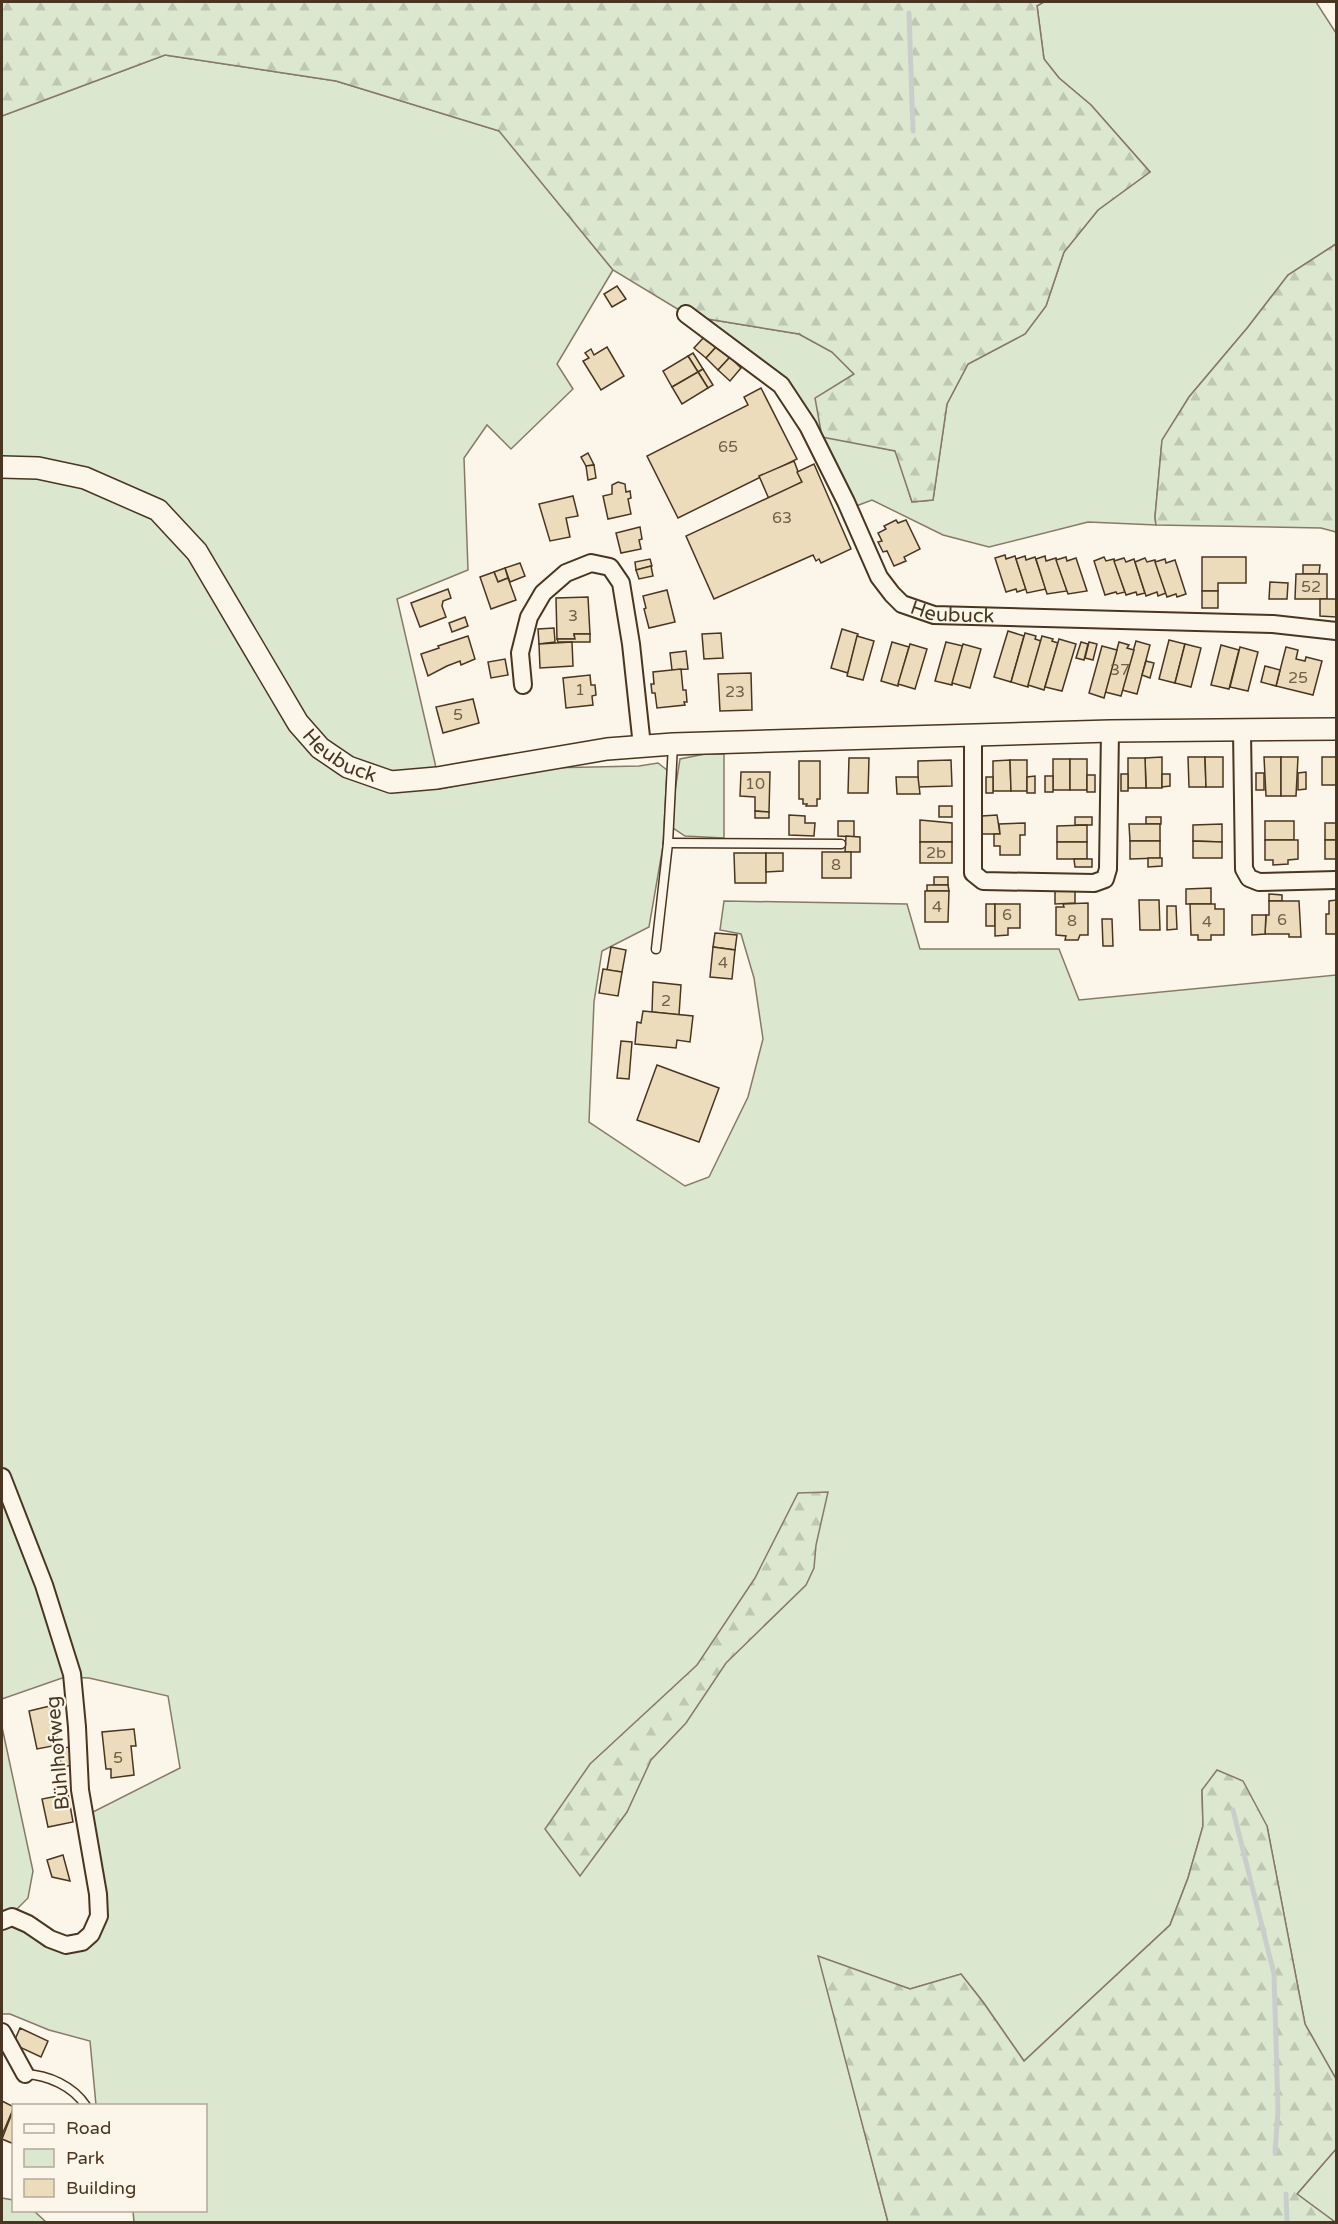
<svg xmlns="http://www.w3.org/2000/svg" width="1338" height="2224" viewBox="0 0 1338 2224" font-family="'Varela Round',sans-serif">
<defs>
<pattern id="forest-firs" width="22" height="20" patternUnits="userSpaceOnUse" patternTransform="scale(1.5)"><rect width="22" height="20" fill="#dce7d0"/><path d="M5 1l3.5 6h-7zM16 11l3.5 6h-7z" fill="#bec7b2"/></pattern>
</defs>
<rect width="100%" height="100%" fill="#fbf6e9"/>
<!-- green -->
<g fill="#dce7d0" stroke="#887966" stroke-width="1.5">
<path d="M1044 2H1316L1336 33V244L1288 275 1248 327 1189 397 1162 441 1155 517 1156 525 1088 522 989 547 943 535 872 500 856 506 781 385 689 316 799 334 832 352 855 375 822 436 896 451 912 502 933 500 947 404 968 364 1025 334 1046 306 1064 252 1098 210 1150 172 1091 105 1059 78 1044 59 1037 5Z"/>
<path d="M165 55 336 81 500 131 613 270 557 364 573 389 511 449 487 425 464 458 468 570 397 599 435 763 439 789 545 768 639 766 658 763 667 770 663 846 649 927 602 951 594 1002 589 1122 685 1186 709 1177 748 1097 763 1039 754 978 741 934 720 930 724 901 907 904 920 949H1059L1079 1000 1336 975V2079L1305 2024 1267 1826 1202 1790 1203 1826 1188 1878 1170 1925 1024 2061 983 2002 961 1974 910 1989 819 1957 888 2222H134L133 2211 206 2210V2106L96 2105 90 2041 49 2030 10 2014H2V1727L33 1871 28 1898 13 1913C31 1923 63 1949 83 1935 88 1931 90 1924 93 1918L87 1815 180 1768 168 1696 89 1678 65 1677 2 1699V116Z"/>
<path d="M705 754H724V838L685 836 673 828 675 791 680 759Z"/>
<path d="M1336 2149V2222H1335L1297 2194Z"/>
<path d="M2 2198 13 2200 14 2210 34 2211 46 2222H2Z"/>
</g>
<!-- forest -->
<g fill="url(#forest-firs)" stroke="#887966" stroke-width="1.5">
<path d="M2 2H1044L1037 6 1044 59 1059 78 1091 105 1150 172 1098 210 1064 252 1046 306 1025 334 968 364 947 404 933 500 912 502 895 451 822 437 815 398 854 374 832 352 799 334 689 316 613 270 499 131 336 81 165 55 2 116Z"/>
<path d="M1336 244V532L1321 528 1156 525 1155 517 1162 440 1189 397 1248 327 1288 275Z"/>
<path d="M828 1492 816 1545 814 1568 806 1585 726 1663 686 1723 651 1760 627 1812 580 1876 545 1829 590 1764 697 1665 755 1578 798 1493Z"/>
<path d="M1217 1770 1243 1781 1267 1826 1305 2024 1336 2079V2149L1297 2194 1335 2222H888L818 1956 910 1989 961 1974 983 2002 1024 2061 1170 1925 1188 1878 1203 1826 1202 1790Z"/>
</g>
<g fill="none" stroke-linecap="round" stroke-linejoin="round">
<!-- stream -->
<g stroke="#c9cecd" stroke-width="5">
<path d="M909 13 913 131"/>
<path d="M1233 1810 1274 1974 1278 2110 1275 2152"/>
<path d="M1286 2194 1287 2222"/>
</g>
</g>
<!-- building -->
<g fill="#ecdcbc" stroke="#4a3520" stroke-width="1.5">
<path d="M617 286 626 299 612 307 604 294Z"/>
<path d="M706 335 717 346 706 358 694 348Z"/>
<path d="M717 346 730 357 718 370 706 358Z"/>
<path d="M607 347 624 376 601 390 583 361 589 358 585 353 591 349 594 355Z"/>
<path d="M693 353 703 369 698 372 688 356Z"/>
<path d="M688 356 698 372 672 387 663 371Z"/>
<path d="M730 357 741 368 730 381 718 370Z"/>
<path d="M703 369 713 385 708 388 698 372Z"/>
<path d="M698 372 708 388 682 404 672 387Z"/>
<path d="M761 388 797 459 678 518 647 456 748 405 744 397Z"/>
<path d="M588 453 594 465 586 466 581 457Z"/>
<path d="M794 461 802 482 769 499 759 476Z"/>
<path d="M814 464 851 549 821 563 819 559 816 561 813 555 714 599 686 536 802 482 797 472Z"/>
<path d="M594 465 596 478 588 480 586 466Z"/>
<path d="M618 482 625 484 626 492 630 491 631 498 628 499 631 514 608 519 603 496 612 494V485Z"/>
<path d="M573 496 578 516 566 518 570 537 550 541 539 504Z"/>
<path d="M896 520 898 523 906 520 920 549 904 557 906 561 894 566 887 551 883 552 878 542 882 541 878 533 886 529 884 526Z"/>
<path d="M640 527 642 539 639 540 641 549 621 553 616 533Z"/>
<path d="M1005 555 1006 559 1015 556 1026 589 1017 592 1016 589 1006 592 995 558Z"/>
<path d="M1025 556 1026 560 1035 557 1046 589 1027 593 1016 559Z"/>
<path d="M1045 556 1046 561 1056 558 1067 591 1047 594 1036 559Z"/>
<path d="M1066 557 1067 561 1076 558 1087 591 1068 594 1056 560Z"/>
<path d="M1104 557 1106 561 1114 559 1125 592 1117 594 1116 592 1105 595 1094 561Z"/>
<path d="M1202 557H1246V583H1218V591H1202Z"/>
<path d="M1124 558 1126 562 1134 559 1145 593 1137 595 1136 592 1126 595 1114 561Z"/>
<path d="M1145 558 1147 562 1155 560 1166 593 1158 596 1157 592 1146 596 1135 562Z"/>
<path d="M650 559 652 566 636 570 635 562Z"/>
<path d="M1165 559 1166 563 1175 560 1186 594 1177 597 1176 594 1167 597 1155 562Z"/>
<path d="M520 563 525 576 510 582 505 568Z"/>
<path d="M1303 565H1320L1319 574H1303Z"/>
<path d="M651 566 653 576 639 579 636 570Z"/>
<path d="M505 568 508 578 498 582 494 572Z"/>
<path d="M494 572 498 582 508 578 516 600 491 609 480 577Z"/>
<path d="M1296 574H1327V599H1295Z"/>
<path d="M1270 582 1288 583 1287 599H1269Z"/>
<path d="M448 589 451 598 443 601 442 606 446 617 420 627 411 603Z"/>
<path d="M667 590 675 622 649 628 644 609 646 608 643 596Z"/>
<rect x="1202" y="591" width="16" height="17"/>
<path d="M588 597 590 634H574L575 639H557L556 598Z"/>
<path d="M1320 599H1336V617L1320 616Z"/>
<path d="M465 617 468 626 452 632 449 623Z"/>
<path d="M554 628 555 642 539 644 538 629Z"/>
<path d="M842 629 858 634 848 673 831 668Z"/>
<path d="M1008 631 1024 636 1011 682 994 677Z"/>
<path d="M721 633 723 658 704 659 702 634Z"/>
<path d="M1025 633 1036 636 1035 639 1041 641 1028 687 1011 682Z"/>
<path d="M574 634H590V642H558L557 639H575Z"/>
<path d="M468 636 475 659 461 665 460 661 447 666 428 676 421 654 439 648 438 646Z"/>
<path d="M857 636 874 641 863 680 847 676Z"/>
<path d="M1042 636 1053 639 1052 641 1058 643 1044 690 1028 685Z"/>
<path d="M1059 639 1076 644 1062 691 1045 687Z"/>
<path d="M1169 640 1185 644 1175 683 1159 679Z"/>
<path d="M1136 641 1150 645 1137 694 1122 690Z"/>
<path d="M572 642 573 666 540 668 539 644Z"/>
<path d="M892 642 909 647 898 686 881 681Z"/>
<path d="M946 642 963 646 952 685 935 681Z"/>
<path d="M1081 642 1088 644 1084 660 1076 658Z"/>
<path d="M1089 642 1097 644 1093 660 1085 658Z"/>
<path d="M1119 642 1129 645 1127 648 1134 650 1121 696 1105 692Z"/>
<path d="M910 644 927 649 915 689 898 684Z"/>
<path d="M963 644 981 649 970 688 952 683Z"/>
<path d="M1185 644 1201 648 1191 687 1175 683Z"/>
<path d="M1221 645 1239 650 1229 689 1211 685Z"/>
<path d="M1102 646 1117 650 1104 698 1089 693Z"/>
<path d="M1240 647 1258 652 1248 691 1230 687Z"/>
<path d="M1286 647 1298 650 1296 659 1305 661 1306 657 1322 661 1313 695 1276 686Z"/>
<path d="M686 651 688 669 672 670 670 653Z"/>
<path d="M505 659 508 675 491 678 488 662Z"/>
<path d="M1146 661 1154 663 1150 678 1142 675Z"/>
<path d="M1265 666 1280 670 1276 686 1261 682Z"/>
<path d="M681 669 683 690H686L687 702H684L685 705 657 708 655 693H652L651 684H654L653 672Z"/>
<path d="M751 673 752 710 720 711 718 674Z"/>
<path d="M590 675 591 685H595L596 695 592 696 593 705 566 708 563 678Z"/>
<path d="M473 699 479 723 443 733 436 707Z"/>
<path d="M1162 757V788H1146L1145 758Z"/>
<path d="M1188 757H1205L1206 787H1189Z"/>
<path d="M1205 757H1223V787H1206Z"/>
<path d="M1264 757H1281V796H1266Z"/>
<path d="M1281 757H1298L1296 796H1281Z"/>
<rect x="1322" y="757" width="14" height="28"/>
<path d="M849 758H869L868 793H848Z"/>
<path d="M1128 758H1145L1146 788H1128Z"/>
<rect x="1053" y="759" width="17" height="31"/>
<rect x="1070" y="759" width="17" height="31"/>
<path d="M951 760 952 786 918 787V761Z"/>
<path d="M1010 760 1011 791H993V761Z"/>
<path d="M1010 760H1027V791H1011Z"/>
<path d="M799 761H820V799H817V806H806L807 804H803V799H799Z"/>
<path d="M741 772H770L769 812 755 811V797L740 796Z"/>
<path d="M1306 772V789L1298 790V773Z"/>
<rect x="1256" y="773" width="8" height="17"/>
<rect x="1121" y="774" width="7" height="17"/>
<path d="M1162 774H1170V786L1162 787Z"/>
<rect x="1087" y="775" width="8" height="17"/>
<path d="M1035 776V793H1027V777Z"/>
<rect x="1045" y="776" width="8" height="16"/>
<path d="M896 777H918L920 794H897Z"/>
<rect x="986" y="777" width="7" height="16"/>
<rect x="939" y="806" width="13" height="11"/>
<path d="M755 811 769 812V818H755Z"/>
<path d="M789 815 805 816V823H815L814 836 789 835Z"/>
<path d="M997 815 1000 834H982V816Z"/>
<rect x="1075" y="817" width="17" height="8"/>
<rect x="1146" y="817" width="15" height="7"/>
<path d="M920 820 952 823V842H920Z"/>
<path d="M838 821H854V837L838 836Z"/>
<rect x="1265" y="821" width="29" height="19"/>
<path d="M1025 823V835H1020V855H1000V846H994V834H1000L999 824Z"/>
<rect x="1325" y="823" width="11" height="17"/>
<path d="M1129 824H1160V841H1130Z"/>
<path d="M1222 824V842L1193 841V825Z"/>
<path d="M1087 825V842H1057V826Z"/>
<path d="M846 836 860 837V852H845Z"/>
<path d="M1265 840H1298V859L1288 860V864L1273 865V860H1265Z"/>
<rect x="1325" y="840" width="11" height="19"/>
<path d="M1130 841H1160V858L1130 859Z"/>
<path d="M1193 841 1222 842V858H1193Z"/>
<rect x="920" y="842" width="32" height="21"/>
<rect x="1057" y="842" width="30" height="17"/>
<rect x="822" y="852" width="29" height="26"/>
<path d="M734 853H766V883H735Z"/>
<path d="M766 853H783V871L766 872Z"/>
<path d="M1148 858H1162V866L1148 867Z"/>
<path d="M1074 859H1092V867H1075Z"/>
<rect x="934" y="877" width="14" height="8"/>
<path d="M927 885H948L949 891H927Z"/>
<path d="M1211 888V904H1186V889Z"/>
<path d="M1055 890H1075V903L1055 904Z"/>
<path d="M925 891H949L948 922H925Z"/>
<path d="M1269 894 1282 895V901H1269Z"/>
<path d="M1139 900H1159L1160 930H1140Z"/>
<path d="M1336 900V934H1326V914H1329V901Z"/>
<path d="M1269 901H1299L1301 937H1289V934H1265L1266 915H1269Z"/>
<path d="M1088 903V935H1080L1078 940H1065L1066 936 1056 935V907H1064L1063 904Z"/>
<rect x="986" y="904" width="9" height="22"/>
<path d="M995 904H1020V928H1008V935L995 936Z"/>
<path d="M1190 904H1215V909H1224V935H1211V940H1198V935H1191Z"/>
<path d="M1167 906H1176L1177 929 1167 930Z"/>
<path d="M1252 915H1266L1265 934 1252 935Z"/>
<path d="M1102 919H1112L1113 946H1103Z"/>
<path d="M715 933 737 935 735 950 713 947Z"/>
<path d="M611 947 626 950 622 972 607 970Z"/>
<path d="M713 947 735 950 732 979 710 977Z"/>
<path d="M603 969 622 972 618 996 599 993Z"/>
<path d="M653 982 681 985 679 1015 652 1012Z"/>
<path d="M643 1011 693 1016 690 1042 677 1040 676 1048 635 1044 637 1022 641 1023Z"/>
<path d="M621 1041 632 1042 629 1079 617 1078Z"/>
<path d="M657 1065 719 1088 699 1142 637 1120Z"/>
<path d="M50 1706 54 1726H56L58 1745 37 1749 29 1711Z"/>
<path d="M134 1729 136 1746H131L134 1775 111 1778V1769H106L102 1732Z"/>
<path d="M69 1747 73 1765 62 1767 58 1749Z"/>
<path d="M68 1794 73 1822 48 1827 42 1799Z"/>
<path d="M63 1855 70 1881 52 1877 47 1860Z"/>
<path d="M20 2028 48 2041 41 2057 13 2044Z"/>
<path d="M2 2101 14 2107 2 2135Z"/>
<path d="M14 2108V2144L2 2139Z"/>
</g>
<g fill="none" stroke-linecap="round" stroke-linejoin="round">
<defs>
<g id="service">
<path d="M668 843 841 844"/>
<path d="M656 949 668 843 673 744"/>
<path d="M25 2074C48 2075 73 2086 86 2106"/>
</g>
<g id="minor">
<path id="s1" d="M686 314 781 385 808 426 846 502 879 577 892 594 902 604 934 615 1273 624 1336 631"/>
<path d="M523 685 520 653 529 617 543 593 566 573 591 563 610 567 621 583 631 644 642 746"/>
<path d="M1242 731 1244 869 1249 878 1259 882 1336 880"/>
<path d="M973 734V873L983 881 1094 883 1105 879 1108 869 1110 731"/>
<path d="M2 1477 44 1585 72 1674 77 1727 80 1790 98 1894 99 1916 91 1934 82 1942 66 1945 50 1939 28 1924 12 1917 2 1921"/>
<path d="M2 2032 25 2074"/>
</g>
<g id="tertiary">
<path id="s2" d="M2 467 38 468 85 478 158 510 197 552 298 723 320 748 348 767 391 782 437 778 607 749 673 744 1110 731 1336 729"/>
</g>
</defs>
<!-- service casing -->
<use href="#service" stroke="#4a3520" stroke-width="11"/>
<!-- minor casing -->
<use href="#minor" stroke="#4a3520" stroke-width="20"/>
<!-- tertiary casing -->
<use href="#tertiary" stroke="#4a3520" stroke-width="24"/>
<!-- service -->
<use href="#service" stroke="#fbf6e9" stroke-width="8"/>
<!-- minor -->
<use href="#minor" stroke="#fbf6e9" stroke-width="16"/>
<!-- tertiary -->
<use href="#tertiary" stroke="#fbf6e9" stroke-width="21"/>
</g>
<g text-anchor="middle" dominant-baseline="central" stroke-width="4.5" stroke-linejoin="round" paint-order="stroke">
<!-- number labels -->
<g font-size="16" fill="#725f47">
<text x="728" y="447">65</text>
<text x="782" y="518">63</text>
<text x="1311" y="587">52</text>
<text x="573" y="616">3</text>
<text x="1120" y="670">37</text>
<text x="1298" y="678">25</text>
<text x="580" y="690">1</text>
<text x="735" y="692">23</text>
<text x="458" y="715">5</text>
<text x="755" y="784">10</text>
<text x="936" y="853">2b</text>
<text x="836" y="865">8</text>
<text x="937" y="907">4</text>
<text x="1007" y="915">6</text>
<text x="1282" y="920">6</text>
<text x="1072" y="921">8</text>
<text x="1207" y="922">4</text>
<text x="723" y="963">4</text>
<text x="666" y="1001">2</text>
<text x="118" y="1758">5</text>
</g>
<!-- street labels -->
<g font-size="20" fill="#4a3520" stroke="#fbf6e9">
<text stroke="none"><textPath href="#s1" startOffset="422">Heubuck</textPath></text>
<text stroke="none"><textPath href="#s2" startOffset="474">Heubuck</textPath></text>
<text transform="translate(58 1753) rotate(-95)">Bühlhofweg</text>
</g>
</g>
<!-- border -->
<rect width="1338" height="2224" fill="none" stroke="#4a3520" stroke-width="6"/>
<!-- legend -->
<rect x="12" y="2104" width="195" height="108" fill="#fbf6e9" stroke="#b4a999" stroke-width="1.5"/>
<rect x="24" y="2124" width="30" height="9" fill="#fbf6e9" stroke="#b4a999" stroke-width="1.5"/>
<text x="66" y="2134" font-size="18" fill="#4a3520">Road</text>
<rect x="24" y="2149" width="30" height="18" fill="#dce7d0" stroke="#b4a999" stroke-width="1.5"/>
<text x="66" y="2164" font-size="18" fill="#4a3520">Park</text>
<rect x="24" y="2179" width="30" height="18" fill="#ecdcbc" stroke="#b4a999" stroke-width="1.5"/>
<text x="66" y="2194" font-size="18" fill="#4a3520">Building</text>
</svg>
